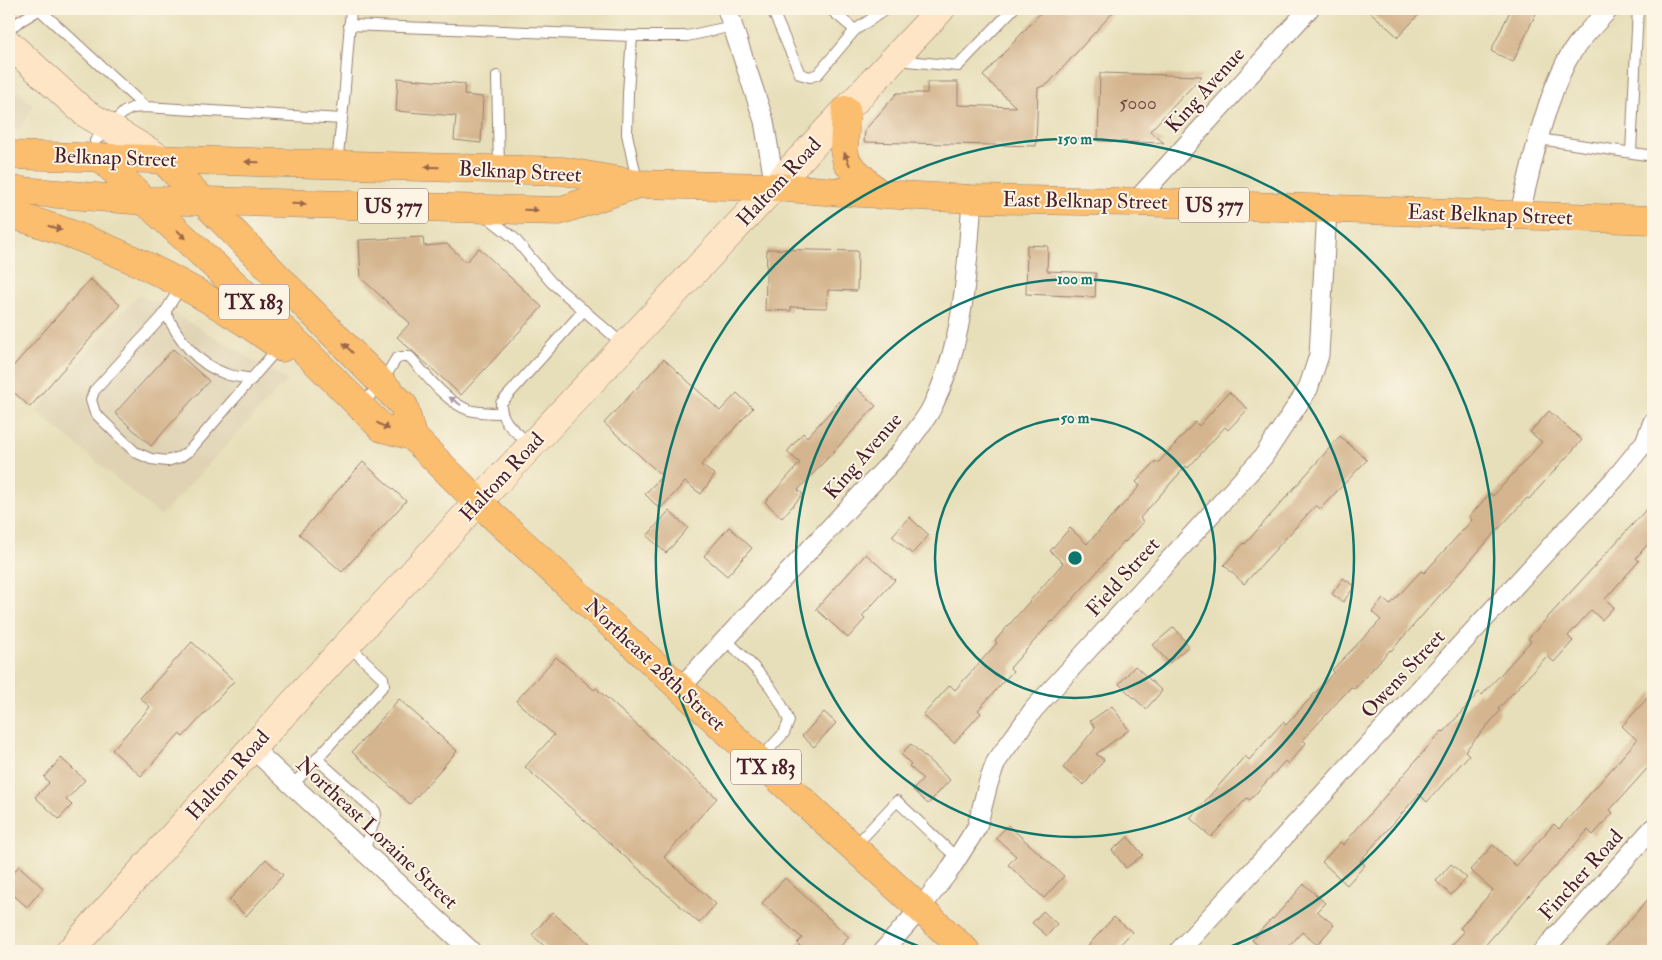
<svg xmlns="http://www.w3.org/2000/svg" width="1662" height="960" viewBox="0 0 1662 960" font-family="'IM FELL Double Pica',serif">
<rect width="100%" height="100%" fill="#fcf5e5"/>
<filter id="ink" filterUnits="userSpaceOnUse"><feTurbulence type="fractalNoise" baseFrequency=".02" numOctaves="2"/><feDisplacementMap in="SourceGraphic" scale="10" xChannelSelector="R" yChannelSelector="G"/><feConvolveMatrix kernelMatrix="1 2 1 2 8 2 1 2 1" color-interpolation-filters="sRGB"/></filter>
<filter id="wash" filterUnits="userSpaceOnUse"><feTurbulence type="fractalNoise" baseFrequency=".0096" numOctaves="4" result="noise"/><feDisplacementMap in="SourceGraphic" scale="20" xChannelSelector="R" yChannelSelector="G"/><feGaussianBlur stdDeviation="1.12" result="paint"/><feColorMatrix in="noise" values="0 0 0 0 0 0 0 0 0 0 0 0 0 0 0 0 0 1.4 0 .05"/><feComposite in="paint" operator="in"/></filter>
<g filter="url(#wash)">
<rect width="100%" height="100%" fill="#e7dfb9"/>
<!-- built -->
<g fill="#dfd3b4">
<path d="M9 84 33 105 20 130H9Z"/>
<path d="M138 295 155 302 287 380 161 516 36 411Z"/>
</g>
<g id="blocks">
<!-- building -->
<g fill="#d4b58f">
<path d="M1044 9H1116L1048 84 1038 88 1036 146 864 142 865 130 897 93H927V82H958V105L1016 107 983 76Z"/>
<path d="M1367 9H1424L1398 37Z"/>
<path d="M1511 9H1538L1513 62 1491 51Z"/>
<path d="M1100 73 1202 76 1150 131 1164 143 1098 141Z"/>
<path d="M398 78 465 84 464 95 483 97 481 143 454 140 456 116 396 111Z"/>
<path d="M423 237 424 246 447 244 466 262 479 248 542 307 461 395 397 337 410 323 361 278 359 240Z"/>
<path d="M1027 245 1048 246 1047 271 1096 273 1095 297 1026 294Z"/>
<path d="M767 249 858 251 857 291 828 290 827 308 791 307V311L765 310Z"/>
<path d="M90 279 120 305 30 407 9 388V371Z"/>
<path d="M173 349 209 381 151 446 115 413Z"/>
<path d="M664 359 720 411 737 393 753 408 701 465 715 475 701 494 685 482 660 509 645 494 662 476 604 423Z"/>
<path d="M854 386 876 406 798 490 803 494 782 518 765 502 800 463 787 452 803 433 807 437Z"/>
<path d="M1229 392 1248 409 1228 430 1225 427 1188 468 1186 466 1140 518 1143 522 1125 542 1124 541 1053 622 1052 621 1010 668 1013 671 978 710 981 713 954 743 923 715 950 685 955 690 997 643 995 641 1063 563 1050 551 1070 528 1087 544 1140 486 1136 482 1156 461 1158 463 1195 422 1199 426Z"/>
<path d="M1549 411 1582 440 1529 499 1527 498 1491 537 1391 651 1390 650 1354 689 1351 687 1303 740 1306 743 1288 764 1285 761 1250 800 1247 798 1211 837 1190 818 1245 756 1249 760 1283 722 1286 725 1334 672 1332 670 1381 620 1372 612 1383 599 1390 605 1421 571 1424 573 1472 520 1469 517 1490 493 1493 496 1542 442 1530 432Z"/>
<path d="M1340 436 1367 460 1320 509 1316 505 1244 584 1224 565 1244 543 1245 544Z"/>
<path d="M363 462 406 501 342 572 299 534Z"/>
<path d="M1653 502V538L1636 558 1639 561 1605 599 1614 607 1602 620 1591 610 1568 636 1573 641 1554 662 1547 656 1498 709 1500 711 1465 751 1469 755 1427 802 1419 794 1360 861 1365 865 1347 885 1322 862 1340 842 1343 845 1424 751 1442 731 1444 732 1479 692 1482 695 1531 641 1528 639Z"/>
<path d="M669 511 688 528 666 553 647 536Z"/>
<path d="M909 517 929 535 912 554 892 536Z"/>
<path d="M729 527 752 548 727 576 704 556Z"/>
<path d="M866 554 895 580 862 616 865 619 848 638 816 609Z"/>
<path d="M1343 578 1355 586 1343 602 1332 594Z"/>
<path d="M1174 627 1189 646 1169 663 1153 645Z"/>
<path d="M192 642 234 681 183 737 179 734 141 776 112 750 150 707 140 698Z"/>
<path d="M556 657 594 690 596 688 717 798 664 857 716 904 699 923 525 767 554 735 516 701Z"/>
<path d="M1135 666 1162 691 1146 709 1119 684Z"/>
<path d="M1653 692V762L1610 810 1613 813 1593 835 1588 830 1480 951H1446L1464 932 1460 928 1493 890 1470 870 1493 845 1516 866 1554 824 1559 829 1637 740 1622 726Z"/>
<path d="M399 699 457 751 410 804 352 752Z"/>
<path d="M1112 706 1129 730 1096 754 1104 760 1084 785 1063 768 1095 728 1090 721Z"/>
<path d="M824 712 836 723 814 747 802 736Z"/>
<path d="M911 744 950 780 928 804 913 790 923 779 909 766 911 764 901 754Z"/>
<path d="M61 758 85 780 66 800 72 805 59 819 35 797 49 783 44 777Z"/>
<path d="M1008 825 1064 876 1044 898 1008 865 1016 856 996 838Z"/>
<path d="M1128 837 1143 855 1126 868 1112 850Z"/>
<path d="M266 859 283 875 246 916 229 900Z"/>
<path d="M1451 864 1467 878 1451 895 1436 881Z"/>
<path d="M19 866 43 888 27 907 9 891V878Z"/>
<path d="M785 878 849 937 836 951H805L797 943 802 938 762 903Z"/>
<path d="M1304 884 1325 903 1317 911 1334 925 1317 945 1302 932 1285 951H1264L1252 940 1272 918 1273 919Z"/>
<path d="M1653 894V951H1602Z"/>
<path d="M1043 911 1057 924 1047 936 1032 923Z"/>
<path d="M552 912 598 951H550L532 935Z"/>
<path d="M1114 917 1132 932 1114 951H1083Z"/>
</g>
</g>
</g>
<g filter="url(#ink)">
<use href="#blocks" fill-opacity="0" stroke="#987f72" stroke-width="1"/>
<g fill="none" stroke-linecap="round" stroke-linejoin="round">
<defs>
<g id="service">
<path d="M39 9 145 107"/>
<path d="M772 9 800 74 810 77 818 74 855 30"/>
<path d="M830 9 855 30 886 9"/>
<path d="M349 25 632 36 628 93 627 134 637 181"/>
<path d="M9 30 17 23 40 9"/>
<path d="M632 36H687L733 26"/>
<path d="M897 60 958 66 1013 9"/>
<path d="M497 76 499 168"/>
<path d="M1539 139 1653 156"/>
<path d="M95 141 124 112 132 108 145 107 342 119"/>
<path d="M1631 152 1638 9"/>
<path d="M337 163 344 100 351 9"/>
<path d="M485 215 514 238 551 282 624 345"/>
<path d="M182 285 162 317 94 391 91 400 95 413 135 452 151 459 167 461 180 457 190 450 279 347"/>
<path d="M165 312C179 339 196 364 226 374 234 377 244 377 252 379"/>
<path d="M362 405 382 382 396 359 401 357H410C425 374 447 403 469 410 480 413 490 413 501 413"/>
<path d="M531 445C517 432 500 423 501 403L584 310"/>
<path d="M725 639C750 662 777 688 789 721L784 733 760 759"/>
<path d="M317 759 375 811 376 815 364 852"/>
<path d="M292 786 384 685 383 678 348 645"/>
<path d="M854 847 897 801 957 858"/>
</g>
<g id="minor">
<path d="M727 9 764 121 775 187"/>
<path d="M1135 202 1309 9"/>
<path d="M1519 216C1532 165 1542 110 1566 62 1576 43 1594 25 1609 9"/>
<path d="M680 688 899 454C909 440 921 426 930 411 964 346 967 271 972 199"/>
<path d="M252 748 471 951"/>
<path d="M883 951 920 909 949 871 977 827 988 784 996 762 1034 709 1263 457 1308 389 1319 355 1327 209"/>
<path d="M1179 951 1554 543 1615 479 1645 442 1653 422"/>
<path d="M1543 951 1653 828"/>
</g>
<g id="secondary">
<path d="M9 44 85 113 163 160"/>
<path d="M70 951 252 748 478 502 941 9"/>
</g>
<g id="primary">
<path d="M846 110 844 150 847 163 880 195"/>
<path d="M9 155 563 171 637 184 775 187 825 191 972 199 1135 202 1653 220"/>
<path d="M101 158 145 201 290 336 382 428 412 436 478 502 966 951"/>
<path d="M163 160 404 406 412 436"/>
<path d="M9 190 145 201H205L559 211 635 185"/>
<path d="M9 214C108 242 199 287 282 348"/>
</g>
</defs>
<!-- service casing -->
<use href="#service" stroke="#987f72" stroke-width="12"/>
<!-- minor casing -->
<use href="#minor" stroke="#987f72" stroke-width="21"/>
<!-- secondary casing -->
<use href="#secondary" stroke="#987f72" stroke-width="29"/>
<!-- primary casing -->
<use href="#primary" stroke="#987f72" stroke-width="29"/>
<!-- service -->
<use href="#service" stroke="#fff" stroke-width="10"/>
<!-- minor -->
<use href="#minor" stroke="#fff" stroke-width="19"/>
<!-- secondary -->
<use href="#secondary" stroke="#fde5c5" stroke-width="28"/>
<!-- primary -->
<use href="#primary" stroke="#fbbd6e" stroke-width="28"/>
</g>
<!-- one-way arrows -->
<defs><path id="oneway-solid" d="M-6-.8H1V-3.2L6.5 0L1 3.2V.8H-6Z" transform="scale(1.25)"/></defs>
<g fill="#9a6649">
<use href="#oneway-solid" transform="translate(847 159) rotate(-113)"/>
<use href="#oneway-solid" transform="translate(252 162) rotate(-178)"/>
<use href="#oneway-solid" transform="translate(432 167) rotate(-178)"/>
<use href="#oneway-solid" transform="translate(299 204) rotate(2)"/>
<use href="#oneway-solid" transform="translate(531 210) rotate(1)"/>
<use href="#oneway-solid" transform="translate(55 228) rotate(18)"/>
<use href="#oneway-solid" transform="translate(181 234) rotate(43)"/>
<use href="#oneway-solid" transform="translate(348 348) rotate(-134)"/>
<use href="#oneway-solid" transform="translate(383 426) rotate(29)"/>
</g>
<use fill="#ae9aa0" href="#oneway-solid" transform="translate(455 401) rotate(-146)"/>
</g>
<!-- distance rings -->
<g fill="none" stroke="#0f766e" stroke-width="2.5">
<circle cx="1075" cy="558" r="140"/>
<circle cx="1075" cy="558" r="279"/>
<path d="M928 950A419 419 0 1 1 1222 950"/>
</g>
<g text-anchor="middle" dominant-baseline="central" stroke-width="4" stroke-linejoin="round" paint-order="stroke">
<!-- number labels -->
<g font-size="19" fill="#6c4444">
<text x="1138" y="103">5000</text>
</g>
<!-- shield labels -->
<g fill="#fcf5e5" stroke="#7f5f63" stroke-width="1">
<rect x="1179" y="187.5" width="70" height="35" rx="4"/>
<rect x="358" y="188.5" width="70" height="35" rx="4"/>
<rect x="219" y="284.5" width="70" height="35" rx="4"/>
<rect x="731" y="749.5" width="70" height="35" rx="4"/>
</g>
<g font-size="20" font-weight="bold" fill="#4a1f2b">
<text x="1214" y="205">US 377</text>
<text x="393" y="206">US 377</text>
<text x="254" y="302">TX 183</text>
<text x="766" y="767">TX 183</text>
</g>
<!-- street labels -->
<g font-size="21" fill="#4a1f2b" stroke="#fcf5e5">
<text transform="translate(1205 90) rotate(-48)">King Avenue</text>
<text transform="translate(115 158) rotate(2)">Belknap Street</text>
<text transform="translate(520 172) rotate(3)">Belknap Street</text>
<text transform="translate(779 182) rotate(-47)">Haltom Road</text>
<text transform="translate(1085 201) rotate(1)">East Belknap Street</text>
<text transform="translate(1490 215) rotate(2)">East Belknap Street</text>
<text transform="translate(863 456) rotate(-49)">King Avenue</text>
<text transform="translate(502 477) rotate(-47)">Haltom Road</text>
<text transform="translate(1123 577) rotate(-48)">Field Street</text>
<text transform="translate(655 665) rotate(43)">Northeast 28th Street</text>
<text transform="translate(1403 674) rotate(-47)">Owens Street</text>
<text transform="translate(228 775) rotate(-48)">Haltom Road</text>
<text transform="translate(377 833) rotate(43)">Northeast Loraine Street</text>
<text transform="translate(1581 875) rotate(-48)">Fincher Road</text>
</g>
</g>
<circle cx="1075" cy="558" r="8" fill="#0f766e" stroke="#fcf5e5" stroke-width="2.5"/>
<g font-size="15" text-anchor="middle" font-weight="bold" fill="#0f766e" stroke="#fcf5e5" stroke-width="4" stroke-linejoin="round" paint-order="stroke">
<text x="1075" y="144">150 m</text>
<text x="1075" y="284">100 m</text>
<text x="1075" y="423">50 m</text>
</g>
<!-- margin -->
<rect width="1662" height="960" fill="none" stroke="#fcf5e5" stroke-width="30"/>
</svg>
